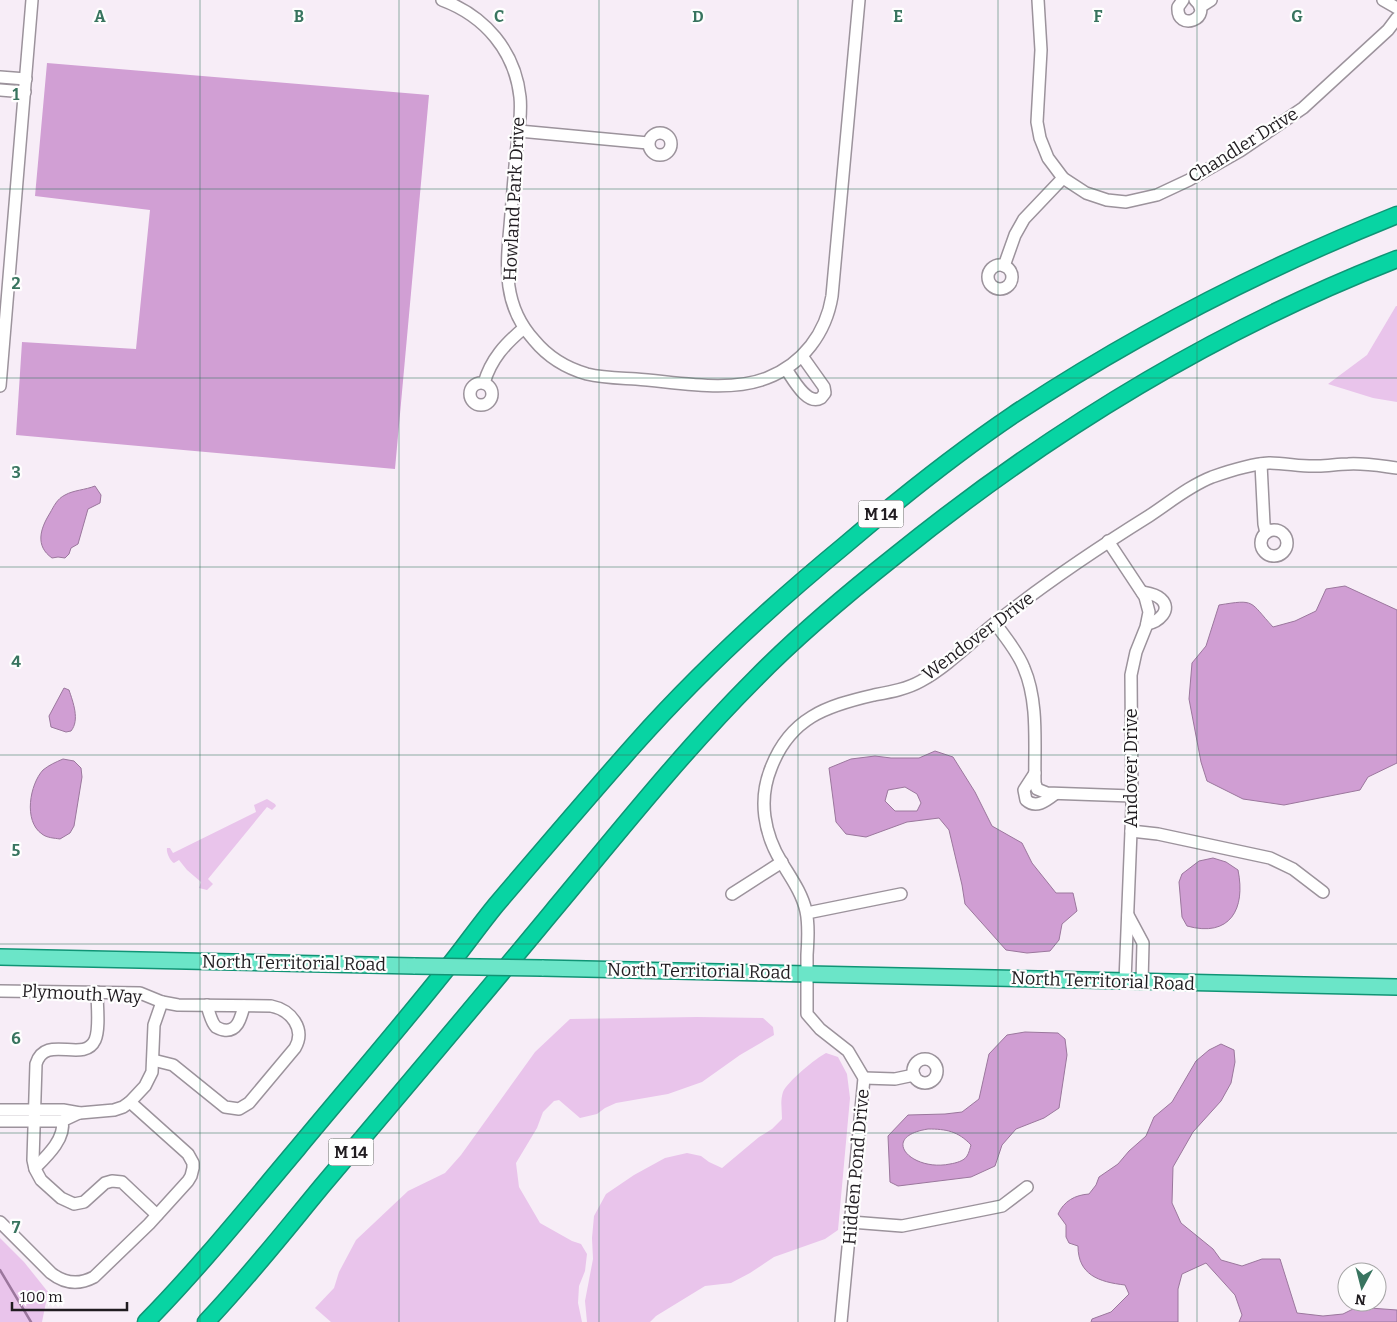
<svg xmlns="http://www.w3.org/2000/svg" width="1397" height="1322" viewBox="0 0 1397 1322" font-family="Bitter,serif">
<rect width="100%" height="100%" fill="#f7edf7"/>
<!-- green -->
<g fill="#e9c4eb">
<path d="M1396 306H1397V402L1373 398 1328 384 1367 355Z"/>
<path d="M267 799 275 804 276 806 272 810 267 807 208 879 213 884 207 890 199 888 201 882 187 870 179 860 174 863C170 861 166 852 167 848H170L173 853 256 812 254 805Z"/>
<path d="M697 1017 763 1018 773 1027 774 1035 740 1055 702 1082 668 1094 616 1103 605 1108 597 1114 580 1118 559 1100 554 1101 543 1112 537 1128 516 1163 519 1187 540 1223 572 1241 581 1244 587 1254 585 1271 579 1286 578 1303 582 1322H331L315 1308 334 1288 339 1272 356 1240 408 1191 445 1173 461 1155 535 1052 570 1019Z"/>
<path d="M826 1053 838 1057 847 1074 850 1098 838 1230 825 1239 774 1257 750 1273 731 1283 705 1286 656 1316 650 1322H587L585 1301 593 1259 592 1238 594 1216 606 1194 634 1175 665 1158 687 1153 701 1156 709 1162 722 1168 759 1137 772 1129 782 1119C782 1110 780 1101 783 1092 788 1081 816 1058 826 1053Z"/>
<path d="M0 1238 24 1262 48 1292 42 1322H0Z"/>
</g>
<!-- forest -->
<path fill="#d19fd4" d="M47 63 429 95 395 469 16 435 22 342 136 349 150 210 35 196Z"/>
<!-- water -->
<g fill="#d09ed3" stroke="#9b779d" fill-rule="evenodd">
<path d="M95 486 101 495 100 503 88 509 78 544 71 548 69 554 65 558 58 557 52 558C35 546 40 529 50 513 54 506 57 499 65 495 74 490 85 490 95 486Z"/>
<path d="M1345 586 1397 610V763L1368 777 1360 790 1284 805 1243 799 1207 781 1201 762 1189 699 1192 663 1206 646 1219 605C1256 599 1249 601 1273 627L1295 621 1316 611 1326 589Z"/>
<path d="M64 688 69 690C73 702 80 720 71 731L66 732 51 727 49 716Z"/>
<path d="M935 751 953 757 975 792 992 826 1022 843 1032 863 1056 893H1073L1077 911 1062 924 1059 940 1050 951 1027 953 1006 950 965 904 962 885 949 830 939 818 907 822 866 837 846 834 836 822 829 768 851 759 875 756 891 758H919ZM905 787 917 794 921 803 917 811H895L885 801 888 790Z"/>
<path d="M63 759 74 761 81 768 82 777 74 826 70 833 60 839C54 838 47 838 42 834 23 821 30 784 43 770 49 765 56 762 63 759Z"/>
<path d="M1213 858 1226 862 1238 870C1246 909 1230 938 1187 926L1182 917 1179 882 1182 874 1199 861Z"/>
<path d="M1025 1032 1058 1033 1065 1039 1067 1055 1059 1108 1044 1118 1016 1129 1002 1145 995 1166 971 1177 898 1186 890 1182 888 1136 908 1115 945 1114 962 1112 979 1099 989 1054 1007 1035ZM928 1129C946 1129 958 1131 971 1145 970 1148 969 1153 967 1156 964 1161 956 1163 950 1164 912 1172 878 1137 928 1129Z"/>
<path d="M1221 1044 1234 1050 1235 1062 1231 1083 1221 1101 1193 1132 1173 1167 1172 1203 1181 1223 1213 1249 1221 1260 1242 1266 1262 1259H1280L1297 1313 1323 1316 1343 1314 1353 1309 1370 1308 1397 1310V1322H1239L1242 1315 1235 1295 1206 1263 1182 1274 1178 1289V1322H1091L1092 1319 1111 1312 1129 1294 1125 1285C1099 1282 1078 1275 1078 1246L1069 1243 1066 1237V1225L1058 1214C1064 1201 1075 1195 1089 1194L1096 1185 1099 1177 1118 1164 1129 1151 1146 1136 1154 1117 1172 1102 1196 1061 1209 1050Z"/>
</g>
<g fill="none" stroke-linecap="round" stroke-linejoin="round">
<!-- stream -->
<path stroke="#9b779d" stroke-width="2.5" d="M0 1270 31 1322"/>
<defs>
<g id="minor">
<path d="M442 0C485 16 515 51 520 97 522 116 518 136 516 154 514 178 512 202 510 226 506 268 503 306 534 340 548 357 566 368 587 374 603 378 620 378 636 379 677 382 729 393 767 378 803 364 826 333 832 296L859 0"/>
<path d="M1038 0 1041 50 1037 122 1040 138 1048 158 1063 178 1086 193 1107 200 1126 202 1157 195 1189 180 1240 151 1303 108 1388 30 1397 18"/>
<path d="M1183 0 1178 7C1176 33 1215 18 1195 0"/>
<path d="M1383 0 1397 8"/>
<path d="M1200 7 1211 0"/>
<path d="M0 77 26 79"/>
<path d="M0 90 25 92"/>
<path d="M519 131 648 143"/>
<circle cx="660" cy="144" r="11"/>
<circle cx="1000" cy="277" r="12"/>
<path d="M1004 266 1015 235 1024 219 1063 178"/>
<path d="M786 369C793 379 807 406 821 398L825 393 824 387 802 356"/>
<circle cx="481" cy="394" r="11"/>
<path d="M484 383C491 359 505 344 524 328"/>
<path d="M0 386 32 0"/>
<path d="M1261 464 1264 524 1266 533"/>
<circle cx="1274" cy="543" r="13"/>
<path d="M1108 541 1145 597 1149 612 1146 627 1136 652 1131 675 1132 806 1125 981"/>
<path d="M1142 592C1148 593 1156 594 1161 599 1173 610 1158 622 1147 624"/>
<path d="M995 623C1005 637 1018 652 1024 668 1039 703 1034 746 1035 783L1037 789 1047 793 1132 796"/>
<path d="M1035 773 1024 790 1026 800C1036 809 1046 801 1055 794"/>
<path d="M1131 831 1158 834 1270 858 1293 869 1323 892"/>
<path d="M732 894 782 862"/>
<path d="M807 913 901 894"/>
<path d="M1128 915 1143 943 1142 982"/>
<path d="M0 991 140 993 162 1002 178 1005 271 1006C291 1010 306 1029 295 1048L249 1103 239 1109 225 1107 173 1065 153 1060"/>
<path d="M97 992C97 1005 100 1029 95 1040 84 1064 45 1033 36 1064L33 1160 35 1169 41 1180 61 1198 74 1204 84 1202 105 1183 112 1181 122 1182 157 1215"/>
<path d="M207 1005C209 1012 211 1022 216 1027 218 1028 222 1030 224 1030 238 1032 241 1017 244 1006"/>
<circle cx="925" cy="1071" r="12"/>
<path d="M864 1078 895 1079 914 1075"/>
<path d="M0 1110H63L80 1113 114 1110 123 1107 130 1102 145 1086 152 1072 154 1025 162 1002"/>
<path d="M0 1121H62L79 1113"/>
<path d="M35 1168C47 1156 66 1138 62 1121"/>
<path d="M0 1222 51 1273C65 1284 79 1285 94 1277L149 1224 188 1181 191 1176 193 1168V1163L188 1154 130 1102"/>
<path d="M851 1222 902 1226 1002 1206 1027 1187"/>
<path d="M841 1322 864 1078 848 1051 820 1029 807 1014C807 995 807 975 807 955 808 940 809 925 806 911 802 893 791 878 782 863 764 834 758 800 771 768 790 718 826 706 874 695 890 692 907 689 921 681 948 666 971 642 995 623 1044 584 1096 549 1149 516 1169 503 1189 486 1212 477 1229 471 1251 464 1269 463 1286 463 1302 467 1318 466 1328 466 1338 464 1348 464 1365 463 1381 466 1397 468"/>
</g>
<g id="major">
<path d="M0 957 415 966"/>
<path d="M542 968 1397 987"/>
</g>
<g id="highway">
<path d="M146 1322C200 1267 248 1207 297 1149 346 1090 396 1032 444 972 462 950 478 927 496 905 542 851 588 797 635 744 699 672 771 606 845 545 899 499 954 455 1013 415 1134 335 1262 269 1397 215"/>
<path d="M206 1322C247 1279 284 1232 322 1186 399 1095 476 1004 552 912 618 833 682 752 755 679 798 635 847 594 895 556 1047 433 1215 330 1397 259"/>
</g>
</defs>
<!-- minor casing -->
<use href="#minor" stroke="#9c939c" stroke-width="14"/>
<!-- major casing -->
<use href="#major" stroke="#109475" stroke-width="18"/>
<!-- highway casing -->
<use href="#highway" stroke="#109475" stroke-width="19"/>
<!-- minor -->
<use href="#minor" stroke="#fff" stroke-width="11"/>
<!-- major -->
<use href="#major" stroke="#6be5c8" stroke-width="15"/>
<!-- highway -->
<use href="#highway" stroke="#08d4a3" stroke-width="16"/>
<defs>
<path id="major-bridge" d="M415 966 542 968"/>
</defs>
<!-- major-bridge casing -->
<use href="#major-bridge" stroke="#109475" stroke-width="18" stroke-linecap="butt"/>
<!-- major-bridge -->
<use href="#major-bridge" stroke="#6be5c8" stroke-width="15"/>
</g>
<!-- grid -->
<path fill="none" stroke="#38745f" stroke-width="1" stroke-opacity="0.55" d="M200 0V1322M399 0V1322M599 0V1322M798 0V1322M998 0V1322M1197 0V1322M0 189H1397M0 378H1397M0 567H1397M0 755H1397M0 944H1397M0 1133H1397"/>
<g text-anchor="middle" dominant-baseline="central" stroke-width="4.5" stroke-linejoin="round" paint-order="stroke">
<!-- shield labels -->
<g fill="#fefefe" stroke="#636063" stroke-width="1">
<rect x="858.5" y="500.5" width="45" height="27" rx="4"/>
<rect x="328.5" y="1138.5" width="45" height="27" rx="4"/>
</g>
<g font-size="16" font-weight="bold" fill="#201c20">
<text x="881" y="514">M 14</text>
<text x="351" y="1152">M 14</text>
</g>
<!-- street labels -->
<g font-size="18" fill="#201c20" stroke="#fefefe">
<text transform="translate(1243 145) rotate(-32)">Chandler Drive</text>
<text transform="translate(514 199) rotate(-87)">Howland Park Drive</text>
<text transform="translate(978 636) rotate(-37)">Wendover Drive</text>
<text transform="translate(1131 768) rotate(-90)">Andover Drive</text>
<text transform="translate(294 963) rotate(1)">North Territorial Road</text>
<text transform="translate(699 971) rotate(1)">North Territorial Road</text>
<text transform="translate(1103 981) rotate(2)">North Territorial Road</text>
<text transform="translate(82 994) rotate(3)">Plymouth Way</text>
<text transform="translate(856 1167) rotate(-85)">Hidden Pond Drive</text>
</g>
</g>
<g font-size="16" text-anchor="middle" font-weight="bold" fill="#38745f" stroke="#fefefe" stroke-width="4.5" stroke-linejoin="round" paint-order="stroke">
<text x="100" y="22">A</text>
<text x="299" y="22">B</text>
<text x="499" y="22">C</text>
<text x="698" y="22">D</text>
<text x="898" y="22">E</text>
<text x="1098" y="22">F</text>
<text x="1297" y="22">G</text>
<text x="16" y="100">1</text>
<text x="16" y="289">2</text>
<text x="16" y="478">3</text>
<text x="16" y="667">4</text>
<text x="16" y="856">5</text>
<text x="16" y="1044">6</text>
<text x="16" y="1233">7</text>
</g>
<!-- north arrow -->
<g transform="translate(1362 1287) rotate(187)"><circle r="24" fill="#fefefe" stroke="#a5a4a5"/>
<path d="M0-4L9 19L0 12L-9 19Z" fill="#38745f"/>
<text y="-8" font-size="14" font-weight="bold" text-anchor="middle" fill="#201c20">N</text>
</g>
<!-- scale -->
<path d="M12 1302v8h115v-8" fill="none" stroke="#201c20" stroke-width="2.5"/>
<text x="20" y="1302" font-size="15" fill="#201c20" stroke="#fefefe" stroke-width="4" paint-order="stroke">100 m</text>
</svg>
